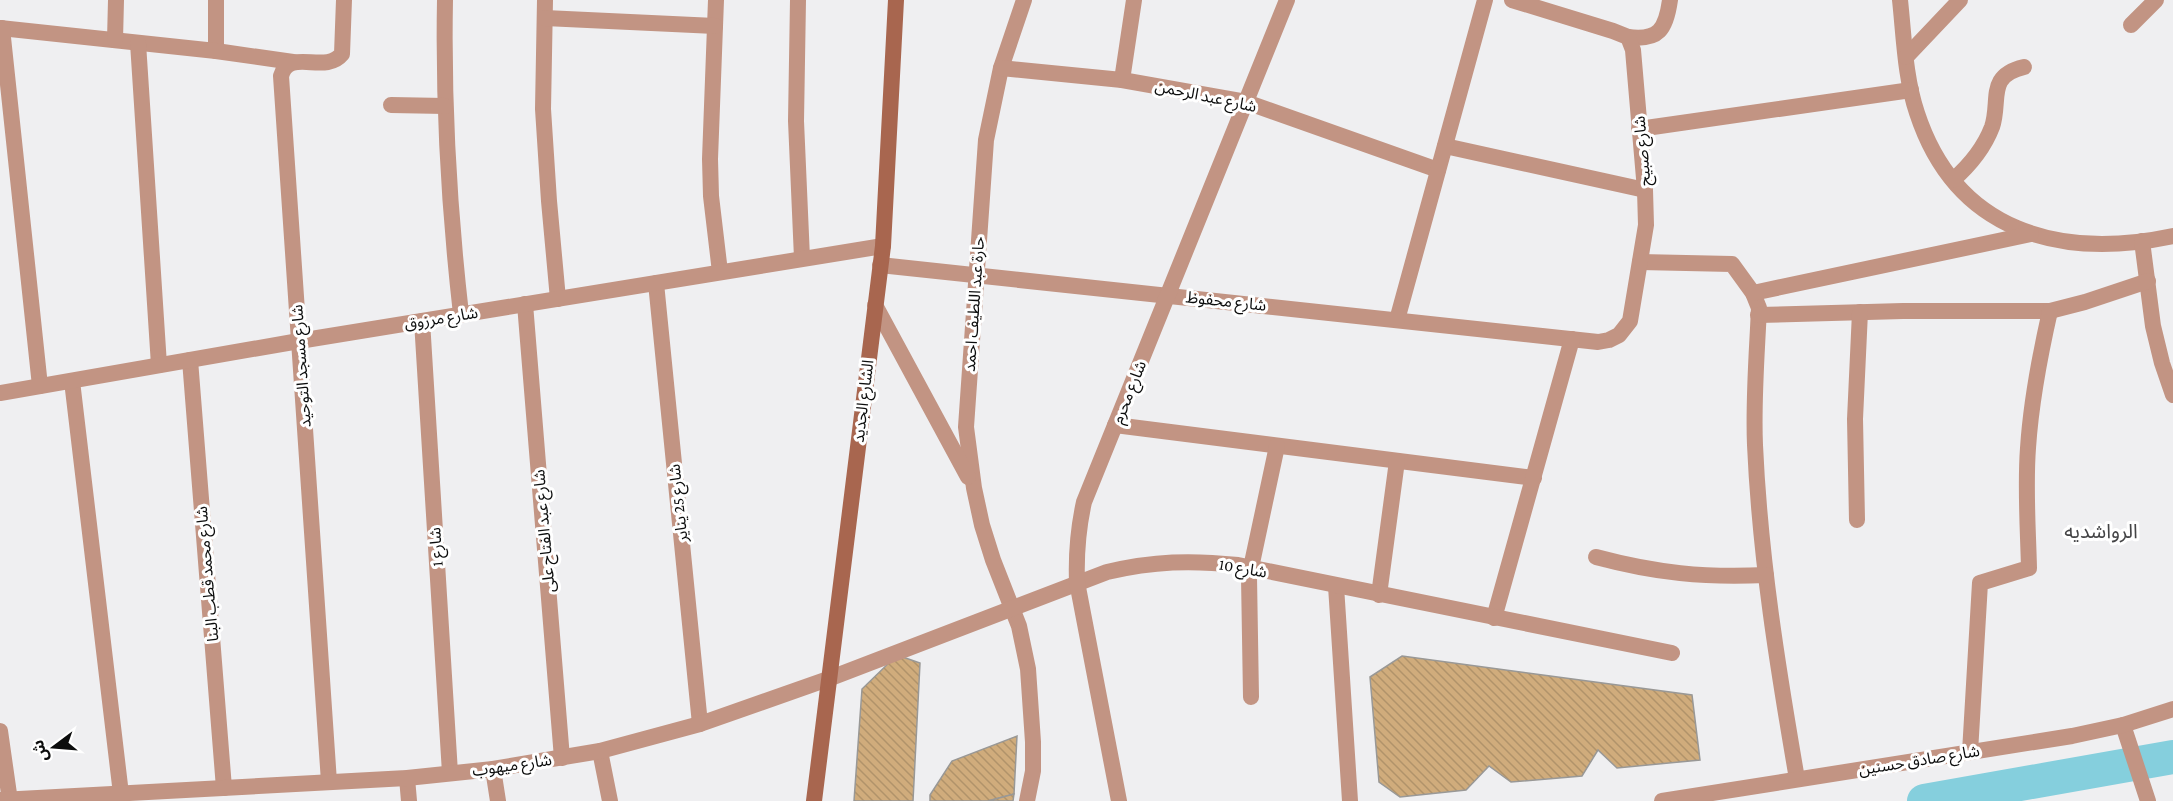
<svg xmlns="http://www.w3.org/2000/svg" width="2173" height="801" viewBox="0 0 2173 801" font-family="'Crimson Pro','Noto Sans Arabic',serif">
<defs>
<pattern id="building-back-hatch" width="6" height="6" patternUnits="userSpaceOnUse" patternTransform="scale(1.5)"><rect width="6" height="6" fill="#d0ac7c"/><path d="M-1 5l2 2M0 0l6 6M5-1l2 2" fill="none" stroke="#b1936a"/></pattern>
</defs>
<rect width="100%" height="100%" fill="#efeff1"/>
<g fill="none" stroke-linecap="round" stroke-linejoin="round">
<!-- canal -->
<path stroke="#85cfdd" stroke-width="34" d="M1924 801 2173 757"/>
</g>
<!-- building -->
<g fill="url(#building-back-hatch)" stroke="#999896" stroke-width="1.5">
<path d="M897 655 920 663 913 801H854L862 689Z"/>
<path d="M1402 656 1692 695 1700 760 1617 768 1598 750 1582 776 1511 782 1489 766 1466 790 1400 797 1379 782 1370 677Z"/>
<path d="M1017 736 1014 794 988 801H930V795L952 761Z"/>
<path d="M1014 794 1013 801H988Z"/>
</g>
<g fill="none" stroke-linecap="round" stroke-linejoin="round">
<!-- minor -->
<g stroke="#c29483" stroke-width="16">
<path d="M216 0V51"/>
<path d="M445 0C443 107 449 208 461 314"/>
<path d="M545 0 543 109 549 201 558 299"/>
<path d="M716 0 710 159 711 196 720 272"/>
<path d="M798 0 796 121 802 258"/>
<path d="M1024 0 1001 68 986 140 966 427 974 488 982 525 993 560 1019 626 1028 669 1033 742V771L1027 801"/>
<path d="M1900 0C1904 37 1905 78 1917 113 1956 232 2060 260 2173 236"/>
<path d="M545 18 715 26"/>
<path d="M2131 25 2156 0"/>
<path d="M0 28 216 51 293 62"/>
<path d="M2 28 40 386"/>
<path d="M1628 37C1659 41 1666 29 1670 0"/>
<path d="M115 40 116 0"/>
<path d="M138 43 159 365"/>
<path d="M1906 57 1960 0"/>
<path d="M1001 68 1122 80 1246 102 1438 170"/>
<path d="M1122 80 1134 0"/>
<path d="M391 105 445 106"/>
<path d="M1639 129 1911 90"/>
<path d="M1445 146 1645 190"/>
<path d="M1953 180C1970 165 1984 148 1992 127 2001 100 1986 76 2024 67"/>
<path d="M2142 241 2153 326 2162 363 2173 395"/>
<path d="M1640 262 1732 264 1753 293 1759 308C1757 353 1753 400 1755 445 1760 558 1778 669 1797 779"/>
<path d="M880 265 1598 342 1609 340 1619 335 1630 321 1646 225 1645 190 1633 50 1628 37 1613 31 1512 0"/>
<path d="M656 283 700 724"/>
<path d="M1753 293 2031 234"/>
<path d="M525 304 562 758"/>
<path d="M875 305 968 477"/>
<path d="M1758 315 1903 311H2050L2085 302 2148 281"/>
<path d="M1397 320 1485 0"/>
<path d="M422 321 450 773"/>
<path d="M190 360 224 788"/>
<path d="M72 381 121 794"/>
<path d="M0 393 299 341 883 246"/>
<path d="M1115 425 1534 478"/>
<path d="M1857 520 1855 419 1860 312"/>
<path d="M1596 557C1656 573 1704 578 1766 575"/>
<path d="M1336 586 1350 801"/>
<path d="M1379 595 1397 461"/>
<path d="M1494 618 1572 339"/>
<path d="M1251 697 1249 577 1277 446"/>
<path d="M0 731 10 801"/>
<path d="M600 751 610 801"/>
<path d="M1970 752 1980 583 2029 568C2028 528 2025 488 2028 448 2031 402 2040 355 2050 311"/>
<path d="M493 769 498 801"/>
<path d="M407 778 409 801"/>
<path d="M329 782 281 76C289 47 325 75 342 54L344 0"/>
<path d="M0 800 407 778 493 769 600 751 700 724 828 679 1107 572C1154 561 1191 560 1238 565L1672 653"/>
<path d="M1119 801 1077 582C1076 554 1078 529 1084 502L1287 0"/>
</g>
<!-- tertiary -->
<g stroke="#c29483" stroke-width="16">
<path d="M2123 725 2148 801"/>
<path d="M1662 801 2072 736 2123 725 2173 709"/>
</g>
<!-- secondary -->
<path stroke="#a8664f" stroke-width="16" d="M814 801 883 246 896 0"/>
</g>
<g text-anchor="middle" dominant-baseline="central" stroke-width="6" stroke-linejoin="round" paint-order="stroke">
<!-- street labels -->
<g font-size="16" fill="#0c0d0d" stroke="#fff">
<text transform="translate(1206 96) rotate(12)">شارع عبد الرحمن</text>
<text transform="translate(1642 151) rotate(-95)">شارع صبيح</text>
<text transform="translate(1226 301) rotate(6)">شارع محفوظ</text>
<text transform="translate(974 304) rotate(-86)">حارة عبد اللطيف احمد</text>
<text transform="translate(441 318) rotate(-9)">شارع مرزوق</text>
<text transform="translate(301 366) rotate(-94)">شارع مسجد التوحيد</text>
<text transform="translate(1129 392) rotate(-68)">شارع محرم</text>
<text transform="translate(863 401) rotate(-83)">الشارع الجديد</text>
<text transform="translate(678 503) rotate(-96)">شارع 25 يناير</text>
<text transform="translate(544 531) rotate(-95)">شارع عبد الفتاح على</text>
<text transform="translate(436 547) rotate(-94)">شارع 1</text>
<text transform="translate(1243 568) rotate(10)">شارع 10</text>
<text transform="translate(207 574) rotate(-95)">شارع محمد قطب البنا</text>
<text transform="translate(1919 760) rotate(-9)">شارع صادق حسنين</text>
<text transform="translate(512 765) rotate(-8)">شارع ميهوب</text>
</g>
<!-- quarter labels -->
<g font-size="20" fill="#444446" stroke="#fff">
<text x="2101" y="531">الرواشديه</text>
</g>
</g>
<!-- north arrow -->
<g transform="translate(54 747) rotate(254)" stroke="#ffffff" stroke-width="4.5" paint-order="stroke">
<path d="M0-4.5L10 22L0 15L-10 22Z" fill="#0c0d0d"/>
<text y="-9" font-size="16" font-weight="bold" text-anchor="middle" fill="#0c0d0d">ش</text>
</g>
</svg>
